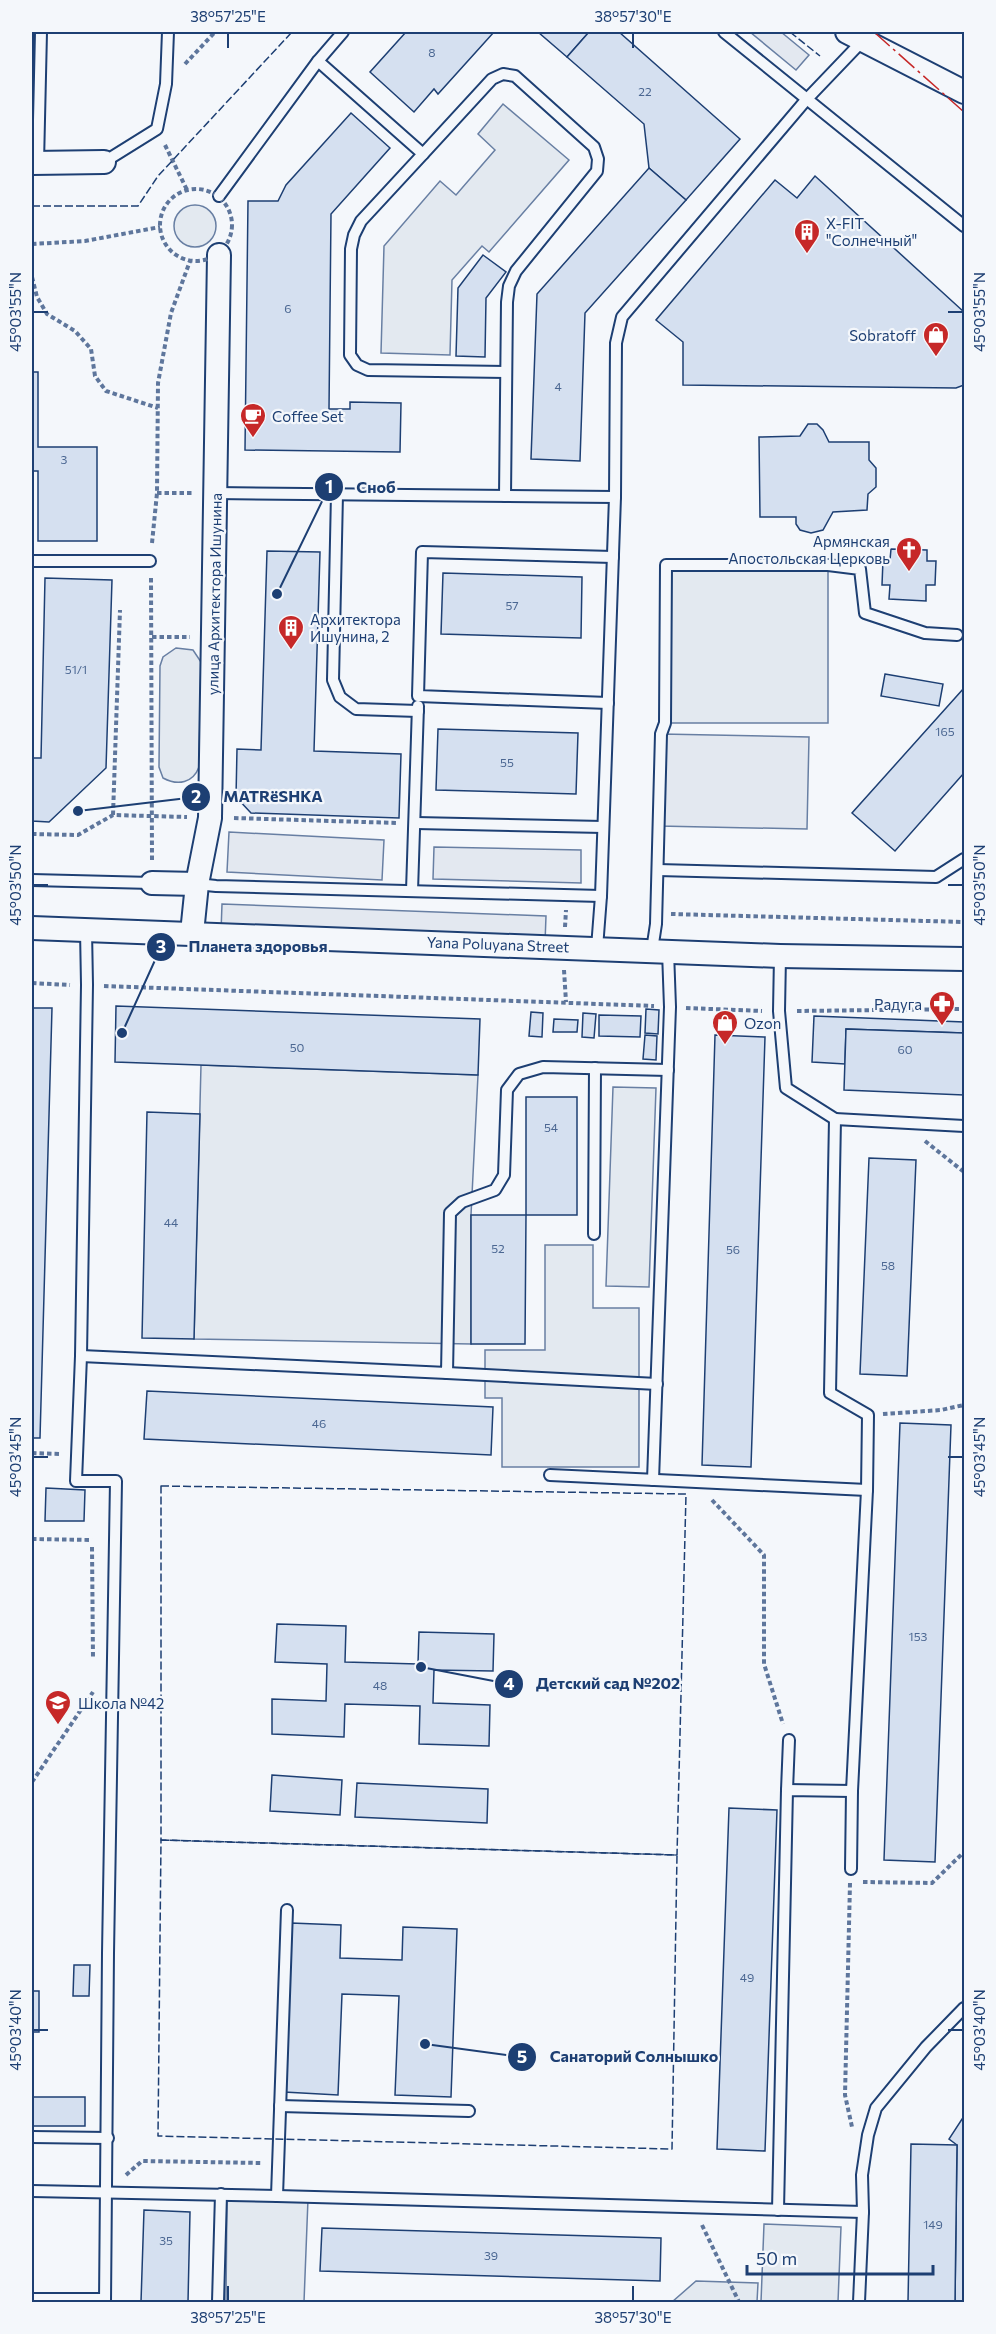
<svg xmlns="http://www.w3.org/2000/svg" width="996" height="2334" viewBox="0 0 996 2334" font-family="Commissioner,sans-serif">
<rect width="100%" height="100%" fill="#f4f7fb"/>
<!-- green -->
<g fill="#e3e9f0" stroke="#687fa3" stroke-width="1.5">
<path d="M503 104 569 160 489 252 482 246 452 280 450 355 381 353 384 246 440 181 456 195 495 150 478 134Z"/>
<circle cx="195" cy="226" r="21"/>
<path d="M666 565H828V723H665Z"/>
<path d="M176 648 193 650 201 662 199 767C193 783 178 786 163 778L159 767 160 666 163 657Z"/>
<path d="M201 1065 478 1075 471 1215V1344L194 1339Z"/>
<path d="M613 1087 656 1088 649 1287 606 1286Z"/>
<path d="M545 1245H593V1308H639V1467H502V1398H485V1350H545Z"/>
<path d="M227 2196 308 2199 304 2302H226Z"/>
<path d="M764 2224 841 2227 838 2302H761Z"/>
<path d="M696 2281 758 2283 757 2302H672Z"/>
</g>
<!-- parking -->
<g fill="#e3e8f0" stroke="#687fa3" stroke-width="1.5">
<path d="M750 32H781L809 55 796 70Z"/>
<path d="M661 734 809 737 807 829 659 826Z"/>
<path d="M229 832 384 840 382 880 227 872Z"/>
<path d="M434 847 581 850V883L433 879Z"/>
<path d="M222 904 546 916 545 943 221 932Z"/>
</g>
<!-- building -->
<g fill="#d5e0f0" stroke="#1d3f73" stroke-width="1.5">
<path d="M406 32H494L438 94 434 89 414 112 370 72Z"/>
<path d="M538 32H589L567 57Z"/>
<path d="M589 32H619L740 139 686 200 649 168 644 124 567 57Z"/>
<path d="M351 113 390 148 331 214 329 409H350V402L401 403 400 452 245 450 248 201H278L286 185Z"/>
<path d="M649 168 686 200 585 313 580 461 531 459 537 294Z"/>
<path d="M815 176 964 312V385L956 388 683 385V342L656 320 775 180 797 198Z"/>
<path d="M483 255 506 272 486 298 485 357 456 356 458 288Z"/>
<path d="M32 372H38V447H97V541H38V471H32Z"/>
<path d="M964 401V468H963Z"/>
<path d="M808 424H817L823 430 829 442H869V460L876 468V487L868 494 867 510 833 512 823 530 811 533 800 530 796 524V517H760L759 437 800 436Z"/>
<path d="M891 549 927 550V561H936L935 585H926V601L889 599 890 585H882L883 560H890Z"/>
<path d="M267 551 320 552 314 751 401 754 399 818 251 813 236 797 237 749 261 750Z"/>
<path d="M443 573 582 577 581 638 441 634Z"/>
<path d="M45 578 112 580 106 768 49 822 32 821V758H41Z"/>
<path d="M885 674 943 684 939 706 881 696Z"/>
<path d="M964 688V773L895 851 852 813Z"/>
<path d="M438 729 578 733 576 794 436 790Z"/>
<path d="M116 1006 480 1019 478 1075 115 1062Z"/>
<path d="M32 1008H52L40 1438H32Z"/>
<path d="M646 1009 659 1010 658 1034 645 1033Z"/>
<path d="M531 1012 543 1013 542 1037 529 1036Z"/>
<path d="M583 1013 596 1014 594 1038 582 1037Z"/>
<path d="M599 1015 641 1016 640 1037 599 1036Z"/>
<path d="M814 1016 964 1022V1033L846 1029 845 1064 812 1062Z"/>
<path d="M554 1019 578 1020 577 1032H553Z"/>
<path d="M846 1029 964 1033V1095L844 1090Z"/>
<path d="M645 1035 657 1036 656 1060 643 1059Z"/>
<path d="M715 1035 765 1037 751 1467 702 1465Z"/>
<rect x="526" y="1097" width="51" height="118"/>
<path d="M147 1112 200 1114 194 1339 142 1338Z"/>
<path d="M869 1158 916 1160 907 1376 860 1374Z"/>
<path d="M471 1215H526L525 1344H471Z"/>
<path d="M147 1391 493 1407 491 1455 144 1439Z"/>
<path d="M900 1423 951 1425 935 1862 884 1860Z"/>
<path d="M46 1488 85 1490 84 1521H45Z"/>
<path d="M277 1624 346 1626 345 1662 418 1664 419 1632 494 1634 493 1671 434 1670 433 1703 490 1705 489 1746 419 1744 420 1706 345 1704 344 1737 272 1734V1699L326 1701 327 1664 275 1662Z"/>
<path d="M272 1775 342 1780 340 1815 270 1811Z"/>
<path d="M357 1783 488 1789 487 1823 355 1817Z"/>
<path d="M729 1808 777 1810 765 2151 717 2149Z"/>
<path d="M291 1923 341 1925 340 1958 402 1960 403 1927 457 1929 451 2097 395 2095 399 1996 342 1994 338 2095 284 2092Z"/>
<path d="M74 1965H90L89 1996H73Z"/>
<rect x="32" y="1991" width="7" height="41"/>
<rect x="32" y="2097" width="53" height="29"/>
<path d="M964 2116V2302H955L957 2145 949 2139Z"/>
<path d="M911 2144 957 2145 955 2302H908Z"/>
<path d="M144 2210 190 2212 188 2302H141Z"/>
<path d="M322 2228 661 2238 660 2281 320 2271Z"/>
</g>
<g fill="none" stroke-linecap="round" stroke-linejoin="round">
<defs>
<g id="service">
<path d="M724 32 964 226"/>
<path d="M318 61 423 154 492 79 503 74 515 76 594 147 598 159 597 171 516 271 509 286 507 302 505 496"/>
<path d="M423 154 361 221 354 235 351 249 350 355 357 365 368 370 506 372"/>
<path d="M104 162 157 129 166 84 168 32"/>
<path d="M38 163 41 32"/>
<path d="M219 196 318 61 343 32"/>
<path d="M215 493 615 497"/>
<path d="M337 494 333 680 340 697 356 709 418 711"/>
<path d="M32 561H150"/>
<path d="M608 703 418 696 422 552 613 557"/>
<path d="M416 823 603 827"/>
<path d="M658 870 936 877 964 859"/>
<path d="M32 880 152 883"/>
<path d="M197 884 216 886 601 896"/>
<path d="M412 891 418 706"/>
<path d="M86 930 87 985 81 1356 76 1481H116L108 1953 105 2302"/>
<path d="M597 948 601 896 615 497 616 343 622 317 806 100 871 32"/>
<path d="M652 950 656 924 661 734 665 723 666 565H828L860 569 865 613 925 633 957 635"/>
<path d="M835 1119 964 1126"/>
<path d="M594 1234 595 1068"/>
<path d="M81 1356 447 1373 450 1213 462 1202 495 1190 504 1175 507 1090 519 1074 543 1067 668 1070"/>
<path d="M447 1373 657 1384"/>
<path d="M550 1475 867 1490"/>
<path d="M653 1480 670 1007 668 951"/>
<path d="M787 1790 789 1740"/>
<path d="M851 1869 852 1791"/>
<path d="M280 2106 469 2111"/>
<path d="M32 2137 108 2138"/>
<path d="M32 2191 277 2196 863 2212"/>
<path d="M277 2196 287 1910"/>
<path d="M778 2210 787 1790 852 1791 867 1490 868 1415 830 1393 835 1119 786 1088 779 1011 780 956"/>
<path d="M32 2299H105"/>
<path d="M218 2302 221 2194"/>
<path d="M859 2302 863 2212 862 2175 868 2135 876 2108 926 2047 964 2008"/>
</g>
<g id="minor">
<path d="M847 32 964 92"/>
<path d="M32 163 104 162"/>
<path d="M152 883 197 884"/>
<path d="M32 928 780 956 964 959"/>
<path d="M192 933 197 884 210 818 219 255"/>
</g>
</defs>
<!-- service casing -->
<use href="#service" stroke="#1d3f73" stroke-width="14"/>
<!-- minor casing -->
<use href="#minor" stroke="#1d3f73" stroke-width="26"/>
<!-- path -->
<g stroke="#5e769c" stroke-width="4" stroke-dasharray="4.5 3" stroke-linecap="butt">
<path d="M185 64 215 32"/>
<path d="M165 145 187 190"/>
<circle cx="196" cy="225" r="36"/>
<path d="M32 244 85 241 160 227"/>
<path d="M32 277 37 297 47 314 75 331 91 349 95 376 106 391 158 408"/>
<path d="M157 493H192"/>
<path d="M152 543 157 493 158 383 171 313 190 261"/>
<path d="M151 578 152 861"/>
<path d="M152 637H190"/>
<path d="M113 815 120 610"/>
<path d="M234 818 397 823"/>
<path d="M32 834 78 835 113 815 187 817"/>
<path d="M671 914 964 922"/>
<path d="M565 927 566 910"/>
<path d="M564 970 566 1002"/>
<path d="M32 983 70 985"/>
<path d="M104 986 654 1006"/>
<path d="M686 1008 762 1011"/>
<path d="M797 1011 964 1009"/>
<path d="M925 1141 964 1172"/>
<path d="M883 1414 941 1410 964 1405"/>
<path d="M32 1453 61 1454"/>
<path d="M712 1500 764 1555V1664L783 1724"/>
<path d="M32 1539 92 1540"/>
<path d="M92 1547 93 1658"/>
<path d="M32 1782 93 1692"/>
<path d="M863 1882 932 1883 964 1852"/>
<path d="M850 1883 845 2095 852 2127"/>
<path d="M126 2175 142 2161 263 2163"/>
<path d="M702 2225 739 2302"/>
</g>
<!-- service -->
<use href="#service" stroke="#f4f7fb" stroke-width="10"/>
<!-- minor -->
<use href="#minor" stroke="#f4f7fb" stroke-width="22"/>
<!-- fence -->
<g stroke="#1d3f73" stroke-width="1.5" stroke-dasharray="8 3" stroke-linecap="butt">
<path d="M790 32 820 56"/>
<path d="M32 206H138L158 176 292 32"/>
<path d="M161 1486 686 1494 677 1855 161 1840Z"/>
<path d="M161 1840 677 1855 672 2149 158 2136Z"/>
</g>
<!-- power -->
<path stroke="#c62828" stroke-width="1.5" stroke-dasharray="21 4.5 3 4.5" stroke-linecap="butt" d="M874 32 964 112"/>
</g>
<!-- ticks -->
<path fill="none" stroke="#1d3f73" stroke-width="2" d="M228 33V48M633 33V48M33 312H48M948 312H963M33 885H48M948 885H963M33 1457H48M948 1457H963M33 2030H48M948 2030H963M228 2286V2301M633 2286V2301"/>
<!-- icons -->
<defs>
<symbol id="building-pin" viewBox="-11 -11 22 30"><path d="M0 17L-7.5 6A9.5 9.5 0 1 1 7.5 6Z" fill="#c62828" stroke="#f4f7fb"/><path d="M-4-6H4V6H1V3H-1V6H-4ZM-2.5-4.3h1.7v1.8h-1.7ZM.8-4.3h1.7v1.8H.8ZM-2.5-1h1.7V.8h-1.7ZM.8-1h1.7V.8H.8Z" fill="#fff"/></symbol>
<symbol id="shop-pin" viewBox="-11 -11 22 30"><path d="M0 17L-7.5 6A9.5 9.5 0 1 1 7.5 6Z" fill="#c62828" stroke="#f4f7fb"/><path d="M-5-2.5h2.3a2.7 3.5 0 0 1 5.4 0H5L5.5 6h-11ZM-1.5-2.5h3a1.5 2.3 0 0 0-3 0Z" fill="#fff"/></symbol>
<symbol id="cafe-pin" viewBox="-11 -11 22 30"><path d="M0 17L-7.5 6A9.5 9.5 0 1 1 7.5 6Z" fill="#c62828" stroke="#f4f7fb"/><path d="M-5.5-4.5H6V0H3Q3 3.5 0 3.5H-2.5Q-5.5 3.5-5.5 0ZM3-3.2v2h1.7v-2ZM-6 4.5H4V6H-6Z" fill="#fff"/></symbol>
<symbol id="church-pin" viewBox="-11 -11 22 30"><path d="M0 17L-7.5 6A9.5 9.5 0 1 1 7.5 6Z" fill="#c62828" stroke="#f4f7fb"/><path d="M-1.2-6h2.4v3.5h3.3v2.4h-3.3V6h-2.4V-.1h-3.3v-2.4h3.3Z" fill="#fff"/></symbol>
<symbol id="pharmacy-pin" viewBox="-11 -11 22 30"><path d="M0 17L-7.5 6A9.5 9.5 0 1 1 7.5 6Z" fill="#c62828" stroke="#f4f7fb"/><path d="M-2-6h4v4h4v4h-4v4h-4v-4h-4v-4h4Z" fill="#fff"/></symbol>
<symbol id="school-pin" viewBox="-11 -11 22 30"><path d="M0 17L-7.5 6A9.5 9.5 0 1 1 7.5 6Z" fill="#c62828" stroke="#f4f7fb"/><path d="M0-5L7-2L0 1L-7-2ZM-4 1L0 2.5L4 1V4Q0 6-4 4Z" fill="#fff"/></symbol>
</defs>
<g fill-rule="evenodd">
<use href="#building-pin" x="792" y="217" width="30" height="40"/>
<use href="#shop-pin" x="921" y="320" width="30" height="40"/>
<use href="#cafe-pin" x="238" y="401" width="30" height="40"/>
<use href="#church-pin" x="894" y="535" width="30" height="40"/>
<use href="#building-pin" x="276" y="613" width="30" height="40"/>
<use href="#pharmacy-pin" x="927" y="989" width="30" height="40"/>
<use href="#shop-pin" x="710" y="1008" width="30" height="40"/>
<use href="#school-pin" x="43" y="1688" width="30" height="40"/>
</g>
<g text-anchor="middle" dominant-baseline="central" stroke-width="4.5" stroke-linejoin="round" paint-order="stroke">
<!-- number labels -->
<g font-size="12" fill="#4b6792">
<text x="432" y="52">8</text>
<text x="645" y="91">22</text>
<text x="288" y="308">6</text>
<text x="558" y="386">4</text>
<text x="64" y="459">3</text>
<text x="512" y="605">57</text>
<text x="76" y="669">51/1</text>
<text x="945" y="731">165</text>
<text x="507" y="762">55</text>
<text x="297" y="1047">50</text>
<text x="905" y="1049">60</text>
<text x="551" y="1127">54</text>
<text x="171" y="1222">44</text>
<text x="498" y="1248">52</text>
<text x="733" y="1249">56</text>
<text x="888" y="1265">58</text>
<text x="319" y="1423">46</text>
<text x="918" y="1636">153</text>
<text x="380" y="1685">48</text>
<text x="747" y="1977">49</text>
<text x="933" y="2224">149</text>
<text x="166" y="2240">35</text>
<text x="491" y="2255">39</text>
</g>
<!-- poi labels -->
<g font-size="15" fill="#1d3f73" stroke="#f4f7fb" text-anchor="start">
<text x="826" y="223">X-FIT<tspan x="826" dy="17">"Солнечный"</tspan></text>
<text x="916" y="335" text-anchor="end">Sobratoff</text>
<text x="272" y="416">Coffee Set</text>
<text x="890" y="541" text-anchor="end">Армянская<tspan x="890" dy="17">Апостольская Церковь</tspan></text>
<text x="310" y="619">Архитектора<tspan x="310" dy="17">Ишунина, 2</tspan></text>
<text x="922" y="1004" text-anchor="end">Радуга</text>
<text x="744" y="1023">Ozon</text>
<text x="78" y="1703">Школа №42</text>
</g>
<!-- street labels -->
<g font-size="15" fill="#1d3f73" stroke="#f4f7fb">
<text transform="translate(214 594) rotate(-89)">улица Архитектора Ишунина</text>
<text transform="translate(498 944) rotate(2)">Yana Poluyana Street</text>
</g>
</g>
<!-- callouts -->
<path fill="none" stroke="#1d3f73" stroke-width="2" d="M277 594L329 487M78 811L196 797M122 1033L161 947M421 1667L509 1684M425 2044L522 2057"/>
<g fill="#1d3f73" stroke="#f4f7fb" stroke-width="2">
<circle cx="277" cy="594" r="6"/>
<circle cx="78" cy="811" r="6"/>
<circle cx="122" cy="1033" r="6"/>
<circle cx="421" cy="1667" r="6"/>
<circle cx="425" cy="2044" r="6"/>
<circle cx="329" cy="487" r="15"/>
<circle cx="196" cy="797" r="15"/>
<circle cx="161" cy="947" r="15"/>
<circle cx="509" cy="1684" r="15"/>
<circle cx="522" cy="2057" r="15"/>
</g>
<g font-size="18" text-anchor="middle" font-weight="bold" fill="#fff">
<text x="329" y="493">1</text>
<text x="196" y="803">2</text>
<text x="161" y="953">3</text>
<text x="509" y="1690">4</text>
<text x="522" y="2063">5</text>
</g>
<g font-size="16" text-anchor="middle" font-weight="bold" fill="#1d3f73" stroke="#f4f7fb" stroke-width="4.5" stroke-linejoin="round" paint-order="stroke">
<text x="376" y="493">Сноб</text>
<text x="273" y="802">MATRёSHKA</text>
<text x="258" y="952">Планета здоровья</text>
<text x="608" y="1689">Детский сад №202</text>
<text x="634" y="2062">Санаторий Солнышко</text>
</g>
<!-- border -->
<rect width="996" height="2334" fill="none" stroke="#f4f7fb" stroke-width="66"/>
<!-- scale -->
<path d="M747 2265v9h186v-9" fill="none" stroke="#1d3f73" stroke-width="3"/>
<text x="756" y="2265" font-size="18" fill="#1d3f73" stroke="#f4f7fb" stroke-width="4.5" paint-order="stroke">50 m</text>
<rect x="33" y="33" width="930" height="2268" fill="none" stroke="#1d3f73" stroke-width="2"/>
<g font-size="15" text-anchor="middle" fill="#1d3f73">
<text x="228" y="22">38°57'25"E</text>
<text x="633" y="22">38°57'30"E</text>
<text transform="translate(16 312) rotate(-90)" y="5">45°03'55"N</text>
<text transform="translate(980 312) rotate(-90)" y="5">45°03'55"N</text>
<text transform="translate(16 885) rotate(-90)" y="5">45°03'50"N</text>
<text transform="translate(980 885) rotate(-90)" y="5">45°03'50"N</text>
<text transform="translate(16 1457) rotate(-90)" y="5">45°03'45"N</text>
<text transform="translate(980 1457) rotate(-90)" y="5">45°03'45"N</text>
<text transform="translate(16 2030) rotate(-90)" y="5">45°03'40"N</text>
<text transform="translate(980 2030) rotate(-90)" y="5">45°03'40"N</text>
<text x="228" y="2323">38°57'25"E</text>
<text x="633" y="2323">38°57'30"E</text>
</g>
</svg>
